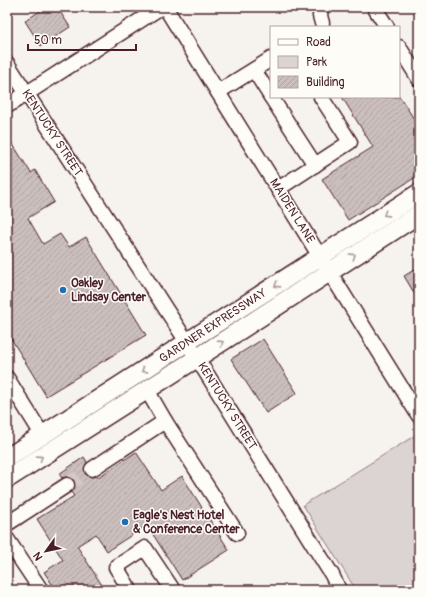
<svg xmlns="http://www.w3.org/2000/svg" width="426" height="597" viewBox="0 0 426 597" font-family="Pangolin,sans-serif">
<defs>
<pattern id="building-hatch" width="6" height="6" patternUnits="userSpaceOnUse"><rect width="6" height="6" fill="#cbbfbe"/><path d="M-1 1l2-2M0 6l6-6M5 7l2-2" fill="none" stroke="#b0a4a3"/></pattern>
</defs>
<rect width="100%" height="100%" fill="#f6f3ef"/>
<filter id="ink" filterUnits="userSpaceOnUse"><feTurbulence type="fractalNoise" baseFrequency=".025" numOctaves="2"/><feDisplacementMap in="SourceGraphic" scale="8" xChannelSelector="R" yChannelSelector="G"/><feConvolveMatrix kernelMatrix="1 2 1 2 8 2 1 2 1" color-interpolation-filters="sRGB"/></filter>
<g filter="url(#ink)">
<!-- green -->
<path fill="#dcd4d2" stroke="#937a7e" d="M419 433V590H356L303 505Z"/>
<!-- building -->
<g fill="url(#building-hatch)" stroke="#4a1f2b">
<path d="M46 7H57L70 27 41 46 25 21Z"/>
<path d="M342 97H400L419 127V175L348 220 322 179 373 147Z"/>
<path d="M7 135 31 173 35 170 54 202 28 218 43 244 60 234 69 247 86 237 146 335 46 396 7 332Z"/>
<path d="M419 267V301L404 276Z"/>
<path d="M263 339 297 393 266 413 231 359Z"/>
<path d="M136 452 161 490 182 476 229 550 182 580 147 525 107 551 96 534 77 546 105 590H56L44 572 63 560 37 519 74 496 71 492 75 488 74 481 70 477H66L62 478 59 474 84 457 87 462 84 469 85 474 89 477 96 476 97 478Z"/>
</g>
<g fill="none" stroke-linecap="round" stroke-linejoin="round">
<!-- minor-tunnel -->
<path stroke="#d4c9c8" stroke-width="14" stroke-dasharray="14 7" stroke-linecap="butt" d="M67 485 92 469"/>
<defs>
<g id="minor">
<path d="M165 7 419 416"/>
<path d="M321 7 320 16 322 23"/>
<path d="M374 7 387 27"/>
<path d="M399 47 419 79"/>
<path d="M7 63 187 342 332 575 339 590"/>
<path d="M254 70 271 97"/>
<path d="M218 92 271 59"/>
<path d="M271 97 315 165"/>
<path d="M7 106 161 7"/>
<path d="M278 189 350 142 321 97"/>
<path d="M7 378 43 436"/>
<path d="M147 390 165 421"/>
<path d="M92 469 165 421 237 533"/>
<path d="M7 524 67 485"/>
<path d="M7 539 41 590"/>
<path d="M130 590 116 567 145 548 173 590"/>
</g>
<g id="major">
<path d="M7 458 419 193"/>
<path d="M7 479 197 358 419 214"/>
</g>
</defs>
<!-- minor casing -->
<use href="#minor" stroke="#4a1f2b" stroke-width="17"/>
<!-- major casing -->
<use href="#major" stroke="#4a1f2b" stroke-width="21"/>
<!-- minor -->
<use href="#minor" stroke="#fdfcf7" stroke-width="14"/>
<!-- major -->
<use href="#major" stroke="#fdfcf7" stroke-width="18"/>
</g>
<!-- one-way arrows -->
<defs><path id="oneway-chevron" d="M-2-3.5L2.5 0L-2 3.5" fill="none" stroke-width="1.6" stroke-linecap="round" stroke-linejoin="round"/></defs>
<g stroke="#ac999b">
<use href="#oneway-chevron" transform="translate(386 214) rotate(147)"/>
<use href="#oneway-chevron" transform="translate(353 256) rotate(-33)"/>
<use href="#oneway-chevron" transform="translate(277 285) rotate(147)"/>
<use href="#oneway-chevron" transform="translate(221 343) rotate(-33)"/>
<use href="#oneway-chevron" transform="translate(144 370) rotate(147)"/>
<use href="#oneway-chevron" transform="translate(40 458) rotate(-33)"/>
</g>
</g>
<!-- markers -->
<g fill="#1f6fb2" stroke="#fdfcf7" stroke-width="1.5">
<circle cx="63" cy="290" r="4"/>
<circle cx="125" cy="522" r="4"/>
</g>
<g text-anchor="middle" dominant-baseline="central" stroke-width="3" stroke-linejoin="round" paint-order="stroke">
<!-- street labels -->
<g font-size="12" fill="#4a1f2b" stroke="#fdfcf7">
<text transform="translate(52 133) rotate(57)">KENTUCKY STREET</text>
<text transform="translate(292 211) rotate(58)">MAIDEN LANE</text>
<text transform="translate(213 326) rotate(-33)">GARDNER EXPRESSWAY</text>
<text transform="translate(227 406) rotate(58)">KENTUCKY STREET</text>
</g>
<!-- poi labels -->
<g font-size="12" font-weight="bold" fill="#4a1f2b" stroke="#fdfcf7" text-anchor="start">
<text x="71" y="283">Oakley<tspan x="71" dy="14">Lindsay Center</tspan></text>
<text x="133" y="515">Eagle's Nest Hotel<tspan x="133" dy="14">&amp; Conference Center</tspan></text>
</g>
</g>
<!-- margin -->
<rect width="426" height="597" fill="none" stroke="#fdfcf7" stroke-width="24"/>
<rect x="12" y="12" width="402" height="573" fill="none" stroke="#4a1f2b" stroke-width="1.5" filter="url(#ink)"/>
<!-- legend -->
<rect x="270" y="26" width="130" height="72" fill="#fdfcf7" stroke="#b5a4a5"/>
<rect x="278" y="39" width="20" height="6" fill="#fdfcf7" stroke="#b5a4a5"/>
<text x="306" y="46" font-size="12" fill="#4a1f2b">Road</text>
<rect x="278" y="56" width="20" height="12" fill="#dcd4d2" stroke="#b5a4a5"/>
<text x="306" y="66" font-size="12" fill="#4a1f2b">Park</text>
<rect x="278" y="76" width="20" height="12" fill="url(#building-hatch)" stroke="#b5a4a5"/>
<text x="306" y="86" font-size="12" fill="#4a1f2b">Building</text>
<!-- north arrow -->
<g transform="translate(46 551) rotate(237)" stroke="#fdfcf7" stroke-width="3" paint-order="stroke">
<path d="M0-3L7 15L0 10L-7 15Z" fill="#4a1f2b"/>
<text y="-6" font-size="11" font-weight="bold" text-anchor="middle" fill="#4a1f2b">N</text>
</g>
<!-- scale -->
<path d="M28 44v6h108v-6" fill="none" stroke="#4a1f2b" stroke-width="2"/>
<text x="34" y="44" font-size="12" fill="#4a1f2b" stroke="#fdfcf7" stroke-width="3" paint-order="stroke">50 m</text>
</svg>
